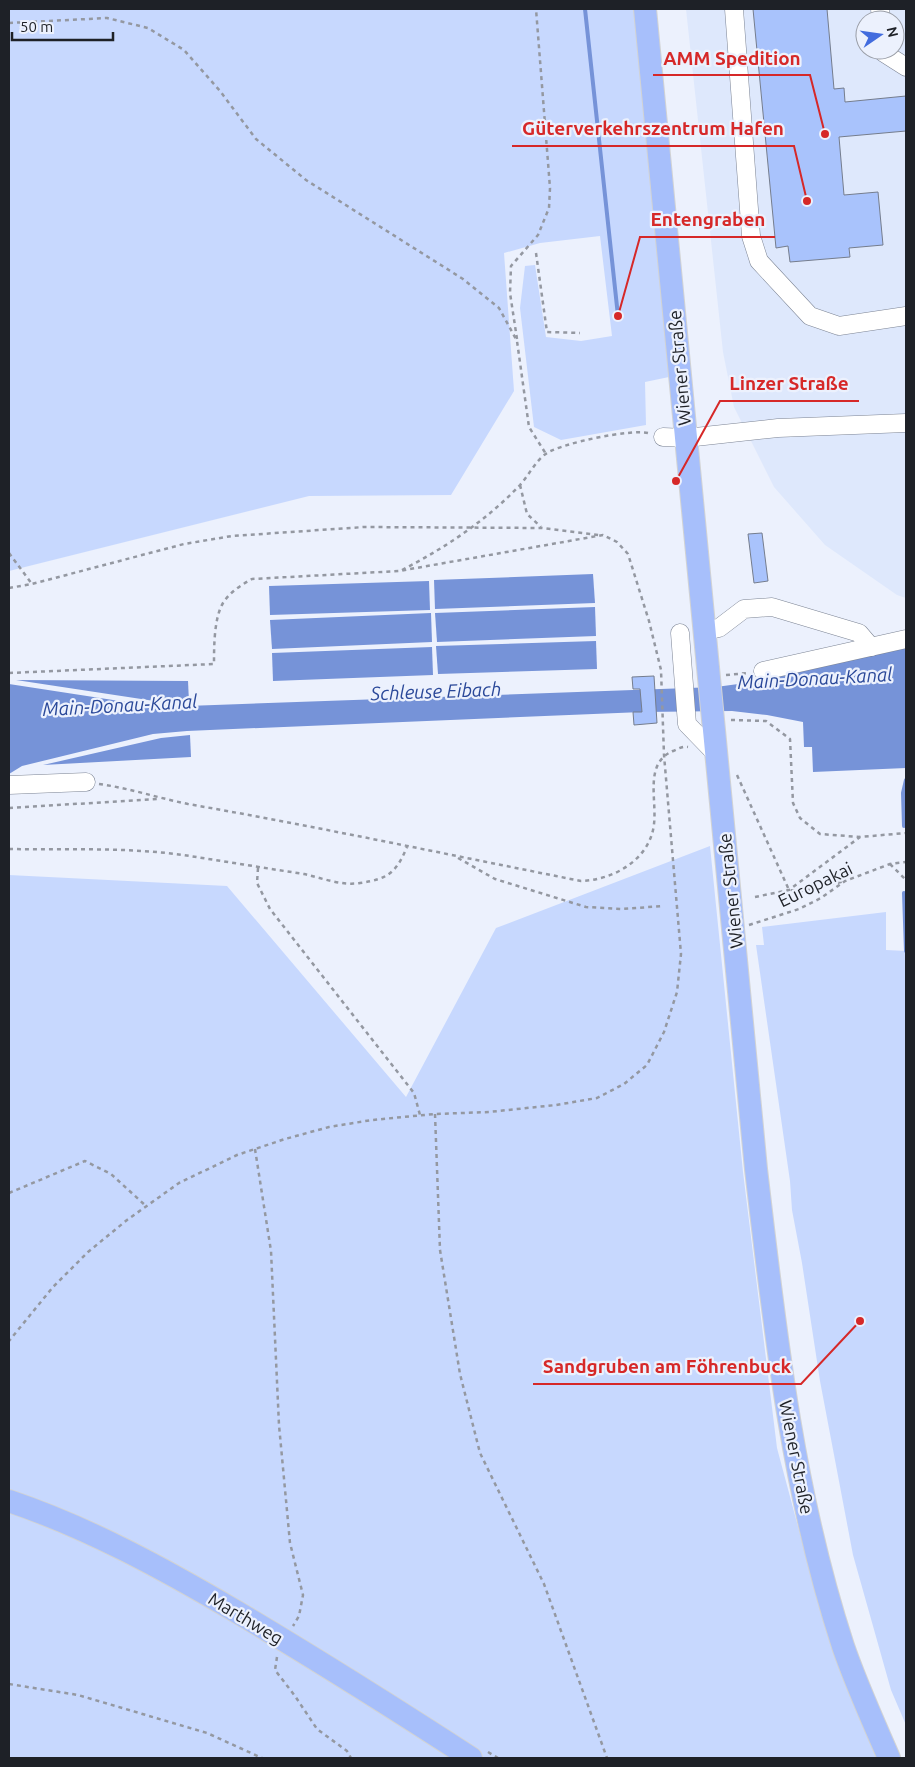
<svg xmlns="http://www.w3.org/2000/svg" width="915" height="1767" viewBox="0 0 915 1767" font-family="Ubuntu,sans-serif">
<rect width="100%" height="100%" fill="#ecf1fd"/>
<!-- built -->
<path fill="#dee8fc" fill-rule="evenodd" d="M686 9H906V598L897 595 825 545 774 487 734 407 723 352ZM865 20H895V50H865Z"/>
<!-- green -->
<g fill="#c7d8fe">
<path d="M9 9H634L669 377 645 382 646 425 561 440 534 427 520 308 525 266 535 265 546 337 581 341 612 336 600 236 540 243 504 253 514 391 451 495 309 496 9 571Z"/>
<path d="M710 846 743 1172 777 1448 823 1620 876 1758H9V875L227 886 406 1097 496 928Z"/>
<path d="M886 912V950L906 951V1725L891 1690 853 1555 820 1381 802 1263 792 1210 790 1181 756 945H764L762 927Z"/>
</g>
<!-- water -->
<g fill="#7693d8">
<path d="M593 574 595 603 435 609 434 580Z"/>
<path d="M429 581 430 610 270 615 269 586Z"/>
<path d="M595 607 596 636 437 642 435 613Z"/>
<path d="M431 613 432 642 272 649 270 620Z"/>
<path d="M596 641 597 669 438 674 436 646Z"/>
<path d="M906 645V768L813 772 812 747H804L803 722 767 715 732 711 642 712 187 731 153 734 22 766 9 774V684L139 704 187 706 716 687 753 682Z"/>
<path d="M432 647 433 675 273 681 272 653Z"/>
<path d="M16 680 188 681 189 702H161Z"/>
<path d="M190 735 191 757 43 765 161 738Z"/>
</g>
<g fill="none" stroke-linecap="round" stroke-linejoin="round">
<!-- stream -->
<g stroke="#7693d8" stroke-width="4">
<path d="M585 9 618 316"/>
<path d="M904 826 903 793 906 780"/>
<path d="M904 893 906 951"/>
</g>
</g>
<!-- building -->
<g fill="#a9c3fc" stroke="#757d8d">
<path d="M753 9H827L834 89 844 88 845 102 906 96V131L839 137 844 195 878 192 883 245 849 248 850 257 790 262 788 246 776 248Z"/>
<path d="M762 533 768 581 754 583 748 534Z"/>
<path d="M654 676 657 723 634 725 633 712H642L640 689H633L632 677Z"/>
</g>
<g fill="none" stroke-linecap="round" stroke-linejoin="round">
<defs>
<g id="minor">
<path d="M734 9 751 236 759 261 810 316 839 326 906 316"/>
<path d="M880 9 881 20"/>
<path d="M884 50V53L906 67"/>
<path d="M663 437 686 438 778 428 906 423"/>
<path d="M704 631 719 628 744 609 772 607 859 633 871 647"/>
<path d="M680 633 687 724 717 755"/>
<path d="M763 671 906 639"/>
<path d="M9 785 86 782"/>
</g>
<g id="major">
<path d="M645 9 756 1169C775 1331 792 1490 843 1646 856 1684 873 1721 889 1758"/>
<path d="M9 1501C89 1528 164 1569 237 1612 316 1659 394 1708 471 1758"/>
</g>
</defs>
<!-- minor casing -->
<use href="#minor" stroke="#7c8494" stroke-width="19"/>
<!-- major casing -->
<use href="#major" stroke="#d2d3d4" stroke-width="24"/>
<!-- path -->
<g stroke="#9498a1" stroke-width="2.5" stroke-dasharray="4 4" stroke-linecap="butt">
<path d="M9 23 107 18 148 28 184 50 220 91 256 139 306 180 463 279 499 308 517 341 529 427 546 454"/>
<path d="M536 253 547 332 580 333"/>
<path d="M517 339 510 293 511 266 538 235 549 208 550 188 536 9"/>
<path d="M520 485 527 514 541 527"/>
<path d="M9 553 32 584"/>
<path d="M402 570C445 548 487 520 520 485 529 475 536 460 547 453 563 443 630 429 648 433"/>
<path d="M9 588 32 584 184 544 232 536 364 527 542 528 599 535"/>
<path d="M9 673 214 664C214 647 214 618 223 603 230 592 241 585 252 579L399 571 603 535 617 542 628 554 649 621 661 670 664 755 681 954 677 992 664 1032 647 1065 624 1084 597 1098 556 1105 489 1112 435 1114 372 1120 329 1127 285 1139 237 1155 179 1183 127 1220 88 1252 53 1287 9 1341"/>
<path d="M726 675 748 673"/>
<path d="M731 720 766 721 790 739 793 803 800 818 820 834 860 837"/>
<path d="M737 775 789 890 803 891 845 881"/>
<path d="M99 784C129 788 158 798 188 804 319 827 450 855 581 881 613 880 650 860 654 824 657 799 644 763 673 751 678 749 682 746 688 747"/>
<path d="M9 808 157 799"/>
<path d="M9 849C67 850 126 847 183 855 223 861 264 868 304 874 322 878 341 886 360 883 388 879 396 873 407 847"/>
<path d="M458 858 495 879 586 907 621 909 664 906"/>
<path d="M890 864 906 880"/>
<path d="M258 868 257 883 270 909 414 1093 420 1115"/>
<path d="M755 897 789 890 860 837 906 833"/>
<path d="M749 925 799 909 821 898 845 881 890 864 906 862"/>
<path d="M435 1114 440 1250 460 1374 480 1453 544 1584 607 1758"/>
<path d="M255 1149 271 1251 279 1425 290 1543 303 1595 299 1616 293 1626"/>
<path d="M9 1193 85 1161 111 1174 146 1206"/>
<path d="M277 1657 275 1670 295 1696 317 1729 347 1751 351 1758"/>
<path d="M9 1684 78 1695 207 1733 262 1758"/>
<path d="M488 1752 498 1758"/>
</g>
<!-- minor -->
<use href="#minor" stroke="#fff" stroke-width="18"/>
<!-- major -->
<use href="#major" stroke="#a7bffb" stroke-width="22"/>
</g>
<g text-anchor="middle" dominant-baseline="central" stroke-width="4.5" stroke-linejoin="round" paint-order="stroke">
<!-- street labels -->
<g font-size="18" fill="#1e2127" stroke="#ecf1fd">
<text transform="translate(679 368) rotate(-95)">Wiener Straße</text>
<text transform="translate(815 884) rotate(-26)">Europakai</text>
<text transform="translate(730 891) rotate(-96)">Wiener Straße</text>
<text transform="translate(797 1457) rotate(79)">Wiener Straße</text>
<text transform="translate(246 1618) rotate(31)">Marthweg</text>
</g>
<!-- water labels -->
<g font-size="19" font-style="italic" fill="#2a4899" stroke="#ecf1fd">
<text transform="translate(815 678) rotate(-3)">Main-Donau-Kanal</text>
<text transform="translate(436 691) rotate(-2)">Schleuse Eibach</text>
<text transform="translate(120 705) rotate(-3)">Main-Donau-Kanal</text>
</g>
</g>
<!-- callouts -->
<path fill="none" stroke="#d62828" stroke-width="2" d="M825 134L810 75H653M807 201L794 146H512M618 316L640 237H775M676 481L720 401H859M860 1321L801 1384H533"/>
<g fill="#d62828" stroke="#ecf1fd" stroke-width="2">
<circle cx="825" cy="134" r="5"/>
<circle cx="807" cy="201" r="5"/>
<circle cx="618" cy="316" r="5"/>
<circle cx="676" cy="481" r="5"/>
<circle cx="860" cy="1321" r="5"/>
</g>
<g font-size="19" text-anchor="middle" font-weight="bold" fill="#d62828" stroke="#ecf1fd" stroke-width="4.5" stroke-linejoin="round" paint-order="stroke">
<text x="732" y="65">AMM Spedition</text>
<text x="653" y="135">Güterverkehrszentrum Hafen</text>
<text x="708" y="226">Entengraben</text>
<text x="789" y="390">Linzer Straße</text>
<text x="667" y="1373">Sandgruben am Föhrenbuck</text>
</g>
<!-- border -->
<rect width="915" height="1767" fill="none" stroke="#1e2127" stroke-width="20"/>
<!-- north arrow -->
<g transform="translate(880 35) rotate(77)"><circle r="24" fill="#ecf1fd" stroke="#9a9ea7"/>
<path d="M0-4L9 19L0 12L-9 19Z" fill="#426cde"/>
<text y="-8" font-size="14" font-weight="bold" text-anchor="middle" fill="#1e2127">N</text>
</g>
<!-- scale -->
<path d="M12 32v8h101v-8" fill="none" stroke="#1e2127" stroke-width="2.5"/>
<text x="20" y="32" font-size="15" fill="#1e2127" stroke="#ecf1fd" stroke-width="4" paint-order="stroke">50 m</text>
</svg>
